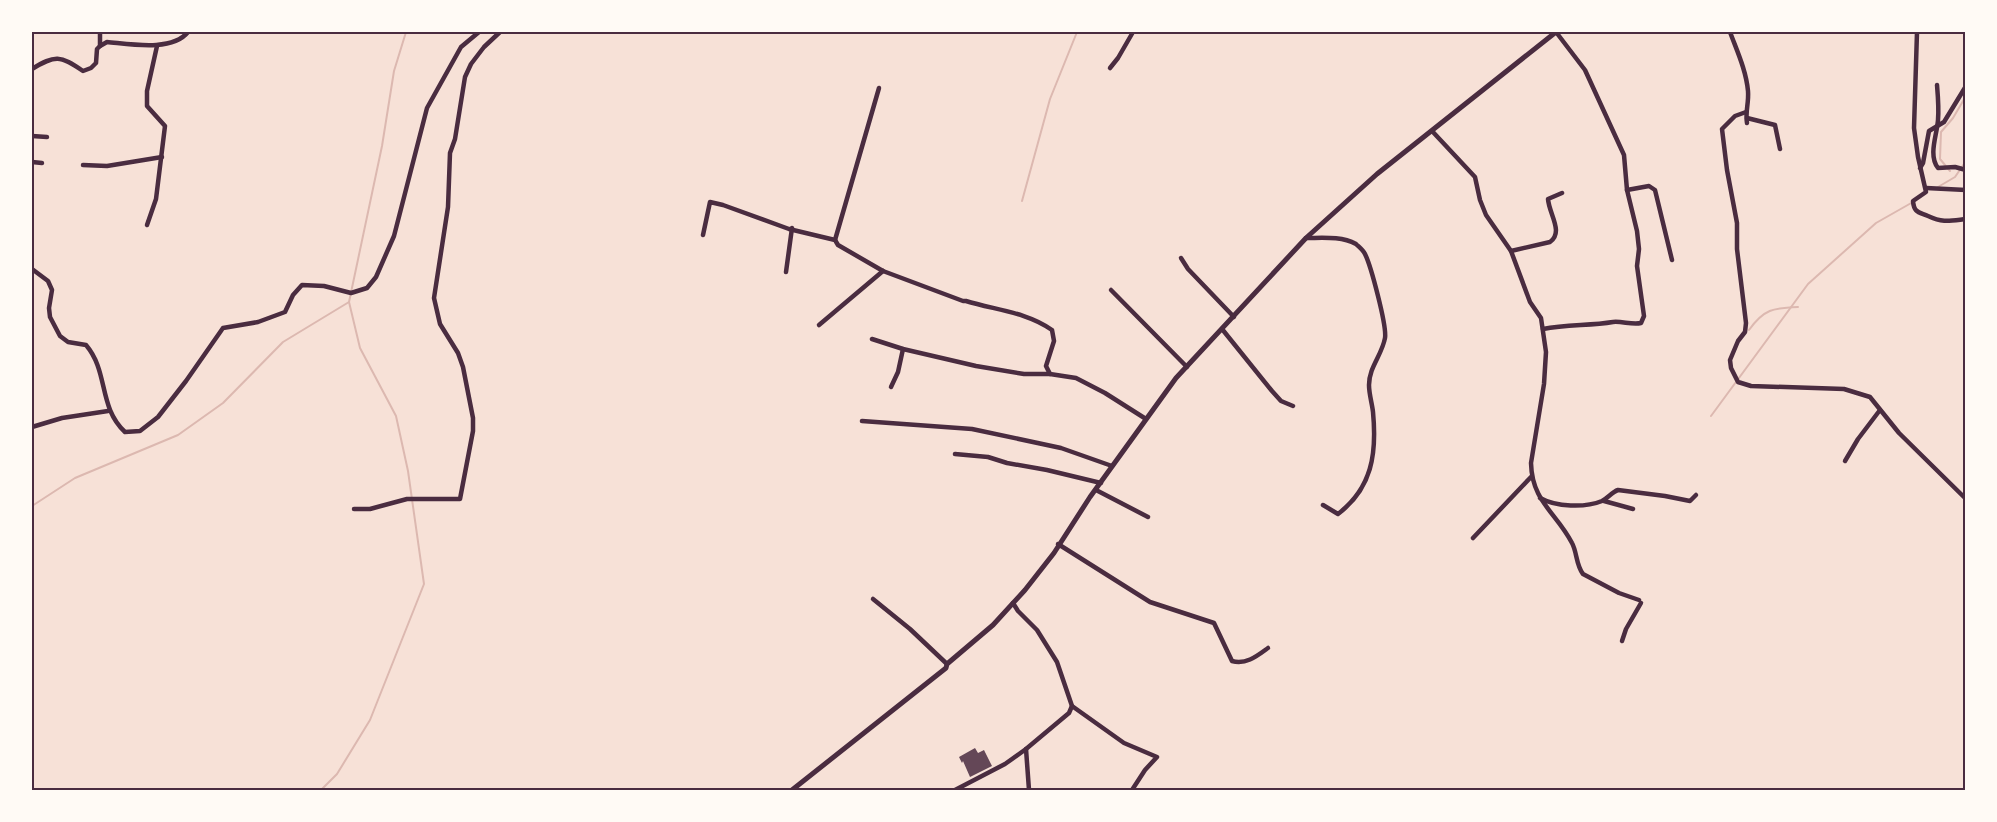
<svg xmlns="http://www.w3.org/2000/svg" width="1997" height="822" viewBox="0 0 1997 822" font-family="Raleway,sans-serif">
<rect width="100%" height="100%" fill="#f7e1d7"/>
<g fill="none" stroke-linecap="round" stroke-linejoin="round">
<!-- stream -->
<g stroke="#dcb8b0" stroke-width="2">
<path d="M1966 131 1964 139 1966 155"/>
<path d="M1950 171 1940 159 1941 132 1953 118 1966 96"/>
<path d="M1938 187 1955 177 1966 161"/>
<path d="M1022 201 1050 99 1077 32"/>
<path d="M1749 330C1764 309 1773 308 1798 307"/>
<path d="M1711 416 1808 284 1876 223 1913 202"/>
<path d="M32 506 75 478 178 435 223 403 283 342 349 302"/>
<path d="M321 790 337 774 370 720 424 584 408 471 396 416 360 348 349 302 382 146 394 71 406 32"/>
</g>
</g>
<!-- building -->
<path fill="#644757" d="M975 748 978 753 984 750 992 766 970 777 963 761 962 763 959 757Z"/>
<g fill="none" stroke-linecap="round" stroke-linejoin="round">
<!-- minor -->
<g stroke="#4a2c40" stroke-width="4.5">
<path d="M1730 32C1737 51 1746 70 1748 91 1749 103 1745 112 1747 123"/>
<path d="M1917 32 1914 128 1918 157 1926 192 1913 201C1914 213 1919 212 1928 216 1943 223 1949 221 1966 219"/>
<path d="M100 46 107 42C130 44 172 52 188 32"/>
<path d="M1110 68 1118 58 1133 32"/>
<path d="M32 69C55 55 60 55 83 71L91 68 96 63 97 49 100 46V32"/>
<path d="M1937 85C1938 97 1939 108 1938 120 1937 135 1928 155 1938 168L1955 167 1966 170"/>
<path d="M1746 112 1735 116 1722 129 1727 170 1737 223V249L1746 323 1745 332 1738 341 1730 360 1731 368 1738 382 1751 386 1844 389 1870 397 1899 433 1966 499"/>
<path d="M1747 118 1775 125 1780 149"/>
<path d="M1432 131 1475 177 1480 200 1486 215 1511 251 1530 302 1541 318 1546 352 1544 384 1531 463C1532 502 1556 512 1572 543 1577 552 1576 565 1583 574L1619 593 1639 600"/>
<path d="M32 136 47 137"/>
<path d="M32 162 42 163"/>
<path d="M83 165 107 166 162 157"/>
<path d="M1920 168 1923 163 1929 131 1944 122 1966 86"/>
<path d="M1926 188 1966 190"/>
<path d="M1627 190 1649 186 1655 190 1672 260"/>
<path d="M147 225 156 199 165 126 147 106V91L157 46"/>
<path d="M703 235 710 202 723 205 789 229 835 240 838 245 883 271 963 301H966C995 310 1027 312 1052 330L1054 341 1046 366 1050 374"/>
<path d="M1306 238C1323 238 1341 236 1356 244 1359 247 1363 250 1365 254 1371 266 1387 326 1385 338 1382 355 1369 367 1369 385 1369 394 1372 403 1373 412 1377 454 1372 488 1338 514L1323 505"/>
<path d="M835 240 879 88"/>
<path d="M1511 251 1550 242C1564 232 1549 214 1548 199L1562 193"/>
<path d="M1181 258 1188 269 1234 317"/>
<path d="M32 269 48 281 52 290 49 308 50 317 60 336 68 342 86 345C109 372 98 407 125 432L140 431 158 417 186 381 223 328 258 322 285 312 293 295 302 285 324 286 351 293 367 288 376 277 394 236 427 108 461 47 479 32"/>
<path d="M786 272 792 228"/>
<path d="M1111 290 1187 367"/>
<path d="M819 325 883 271"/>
<path d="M1222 329 1272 391 1281 401 1293 406"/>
<path d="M1543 329C1567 324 1589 326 1613 322 1622 321 1632 325 1641 323L1644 316 1637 266 1639 249 1637 231 1627 190 1624 155 1585 70 1556 32"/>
<path d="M872 339 903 349 976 366 1024 374H1050L1076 378 1105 393 1146 419"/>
<path d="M891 387 898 372 903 349"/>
<path d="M862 421 972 429 1061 448 1112 466"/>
<path d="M32 427 62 418 108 411"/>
<path d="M955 454 988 457 1007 463 1047 470 1101 483"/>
<path d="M1845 461 1858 439 1880 410"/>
<path d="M1096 490 1148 517"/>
<path d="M1540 498C1556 507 1585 508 1602 501 1608 498 1612 492 1618 490L1665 496 1690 501 1696 495"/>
<path d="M1604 501 1633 509"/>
<path d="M354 509H370L407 499H460L473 431V418L463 367 458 353 440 324 434 298 448 207 450 153 455 139 465 77 471 64 484 47 500 32"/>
<path d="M1473 538 1531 477"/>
<path d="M1058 544 1150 602 1214 623 1232 661C1246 665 1257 656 1268 648"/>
<path d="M873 599 910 629 947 664"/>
<path d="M1013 603 1018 611 1037 630 1057 662 1072 706 1124 743 1157 757 1145 770 1132 790"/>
<path d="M1622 641 1626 629 1641 603"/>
<path d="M1026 749 1029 790"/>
<path d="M955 790 1005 764 1026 749 1069 713 1072 706"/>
</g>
<!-- tertiary -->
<path stroke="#4a2c40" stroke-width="5" d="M792 790 946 668 947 664 993 625 1025 590 1054 553 1090 497 1176 378 1306 238 1377 174 1556 32"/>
</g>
<!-- border -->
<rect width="1997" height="822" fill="none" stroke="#fffaf5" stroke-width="66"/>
<rect x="33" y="33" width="1931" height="756" fill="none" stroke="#4a2c40" stroke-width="2"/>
</svg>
